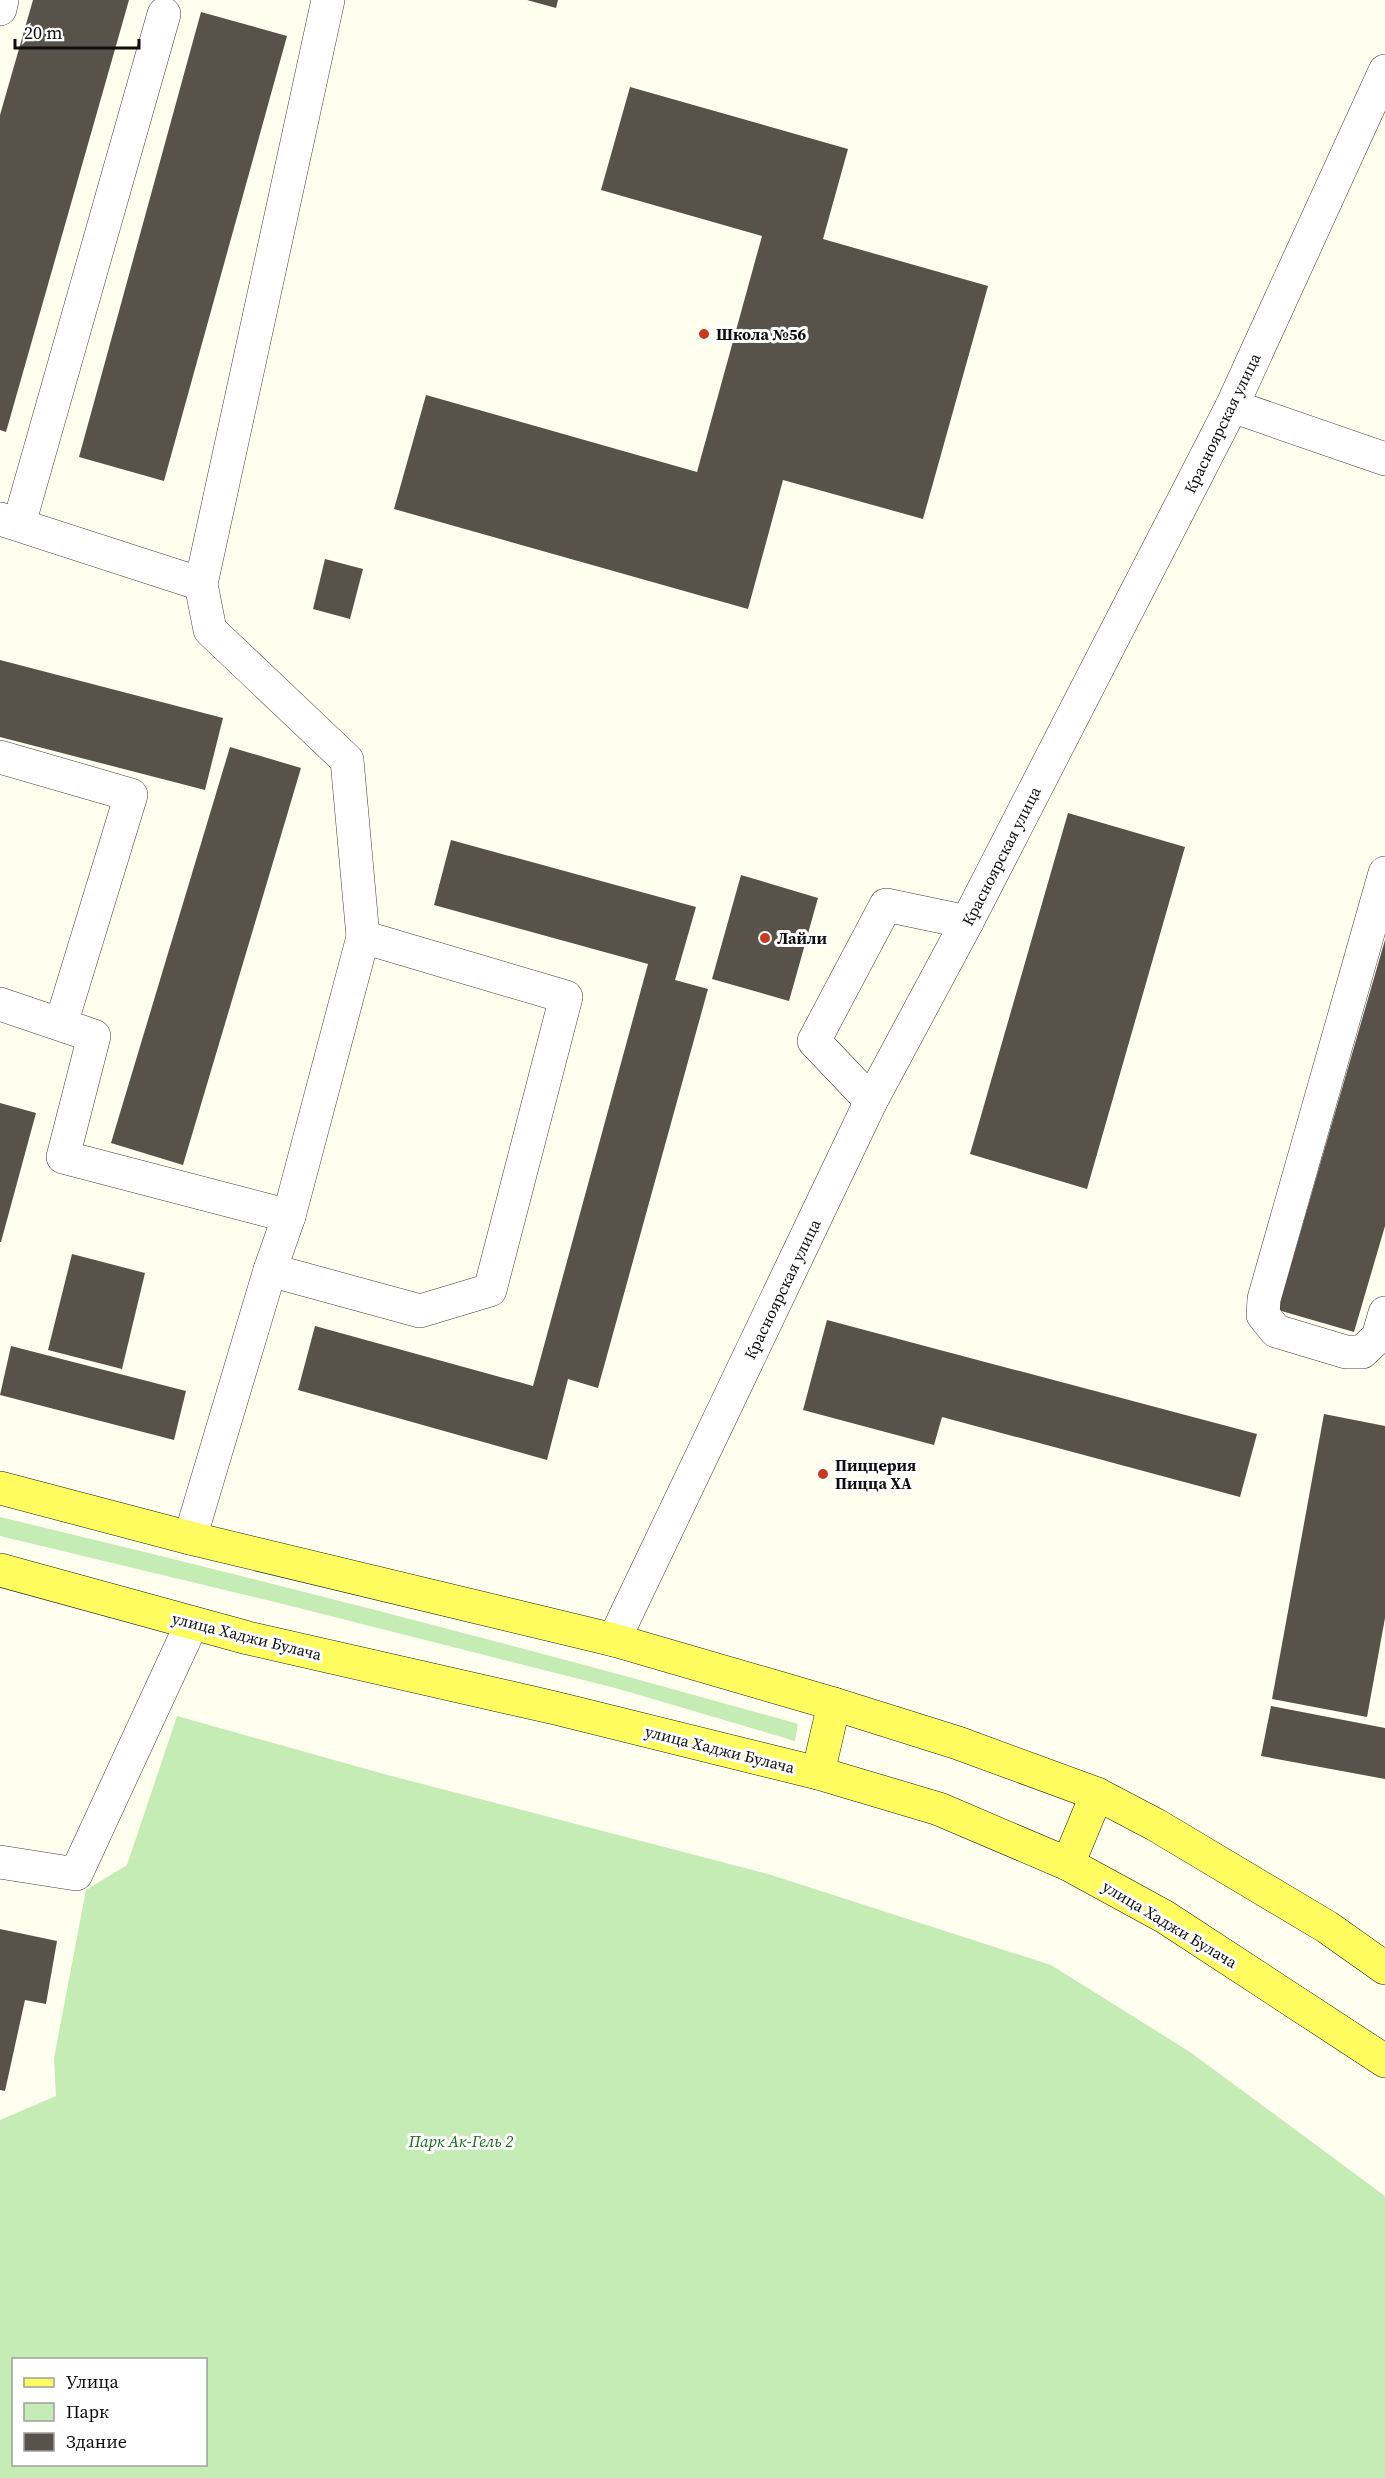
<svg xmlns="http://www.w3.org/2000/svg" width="1385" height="2478" viewBox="0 0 1385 2478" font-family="'Source Serif 4',serif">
<rect width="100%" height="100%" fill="#ffffef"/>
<!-- green -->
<g fill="#c6ecb6" fill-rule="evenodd">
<path d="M0 1517C267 1581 533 1649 798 1724L795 1741 619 1689 279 1603 0 1536Z"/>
<path d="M177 1716 384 1774 768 1874 1051 1965 1190 2052 1385 2196V2478H0V2120L56 2096 54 2058 86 1890 127 1865ZM14 2360H206V2464H14Z"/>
</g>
<!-- building -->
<g fill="#58524a">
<path d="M33 0H129L6 432 0 430V115Z"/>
<path d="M527 0H558L556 8Z"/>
<path d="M201 12 287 36 164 481 79 457Z"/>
<path d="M630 87 848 149 823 239 988 286 923 519 783 480 748 609 394 509 426 395 697 472 762 236 601 190Z"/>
<path d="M325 559 363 569 350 619 313 609Z"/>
<path d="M0 660 223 718 205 790 0 737Z"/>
<path d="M230 747 301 768 183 1165 111 1143Z"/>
<path d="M1068 813 1185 847 1087 1189 970 1154Z"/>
<path d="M451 840 696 907 675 980 708 989 598 1388 568 1379 547 1460 298 1390 315 1326 533 1386 648 964 434 905Z"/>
<path d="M741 875 818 898 789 1001 712 979Z"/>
<path d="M1385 940V1226L1354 1332 1278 1310Z"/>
<path d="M0 1103 36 1113 1 1242H0Z"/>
<path d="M72 1254 145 1273 122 1369 48 1350Z"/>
<path d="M827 1320 1257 1434 1240 1497 942 1417 934 1445 803 1410Z"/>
<path d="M11 1346 186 1391 174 1440 0 1395Z"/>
<path d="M1324 1414 1385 1426V1618L1367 1717 1272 1699Z"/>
<path d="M1271 1706 1385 1728V1779L1261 1756Z"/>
<path d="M0 1929 57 1941 46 2004 25 2000 5 2091 0 2090Z"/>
</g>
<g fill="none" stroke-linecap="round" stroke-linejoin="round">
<defs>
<g id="minor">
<path d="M0 9 2 0"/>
<path d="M1232 406 1385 459"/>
<path d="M0 519 201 584"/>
<path d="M19 524 164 14"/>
<path d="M0 757 131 795 61 1024"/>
<path d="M1385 873 1264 1299 1263 1315 1276 1331 1346 1352H1362L1378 1337 1385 1313"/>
<path d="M0 1004 94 1036 63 1157 289 1216"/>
<path d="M871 1101 814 1041 886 905 967 922"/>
<path d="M270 1270 289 1216 363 937"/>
<path d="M190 1538 270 1270 420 1311 490 1290 566 997 363 937 347 760 210 630 201 584 328 0"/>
<path d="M614 1640 871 1101 967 922 1232 406 1385 71"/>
<path d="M0 1862 76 1874 192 1623"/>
</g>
<g id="major">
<path d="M0 1488 190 1538 614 1640 834 1704 958 1743 1097 1794 1156 1825 1327 1927 1385 1968"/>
<path d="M0 1570 248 1638 555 1708 818 1773 939 1809 1068 1864 1165 1917 1385 2061"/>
<path d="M818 1773 834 1704"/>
<path d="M1068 1864 1097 1794"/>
</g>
</defs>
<!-- minor casing -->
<use href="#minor" stroke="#414141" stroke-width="34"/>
<!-- major casing -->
<use href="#major" stroke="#1f1f1f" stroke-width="34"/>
<!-- minor -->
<use href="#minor" stroke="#fff" stroke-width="33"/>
<!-- major -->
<use href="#major" stroke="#fffc5f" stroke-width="33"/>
</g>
<!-- markers -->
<g fill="#c73b1d" stroke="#fff" stroke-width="2">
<circle cx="704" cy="334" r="6"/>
<circle cx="765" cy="938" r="6"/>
<circle cx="823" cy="1474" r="6"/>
</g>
<g text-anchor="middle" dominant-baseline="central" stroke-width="6" stroke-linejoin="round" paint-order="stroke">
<!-- poi labels -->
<g font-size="16" font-weight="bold" fill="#0e0e0e" stroke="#fff" text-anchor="start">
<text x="716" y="334">Школа №56</text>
<text x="777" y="938">Лайли</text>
<text x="835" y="1465">Пиццерия<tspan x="835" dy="18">Пицца ХА</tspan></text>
</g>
<!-- street labels -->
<g font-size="16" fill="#0e0e0e" stroke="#fff">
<text transform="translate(1222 423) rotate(-64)">Красноярская улица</text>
<text transform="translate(1001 856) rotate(-63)">Красноярская улица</text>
<text transform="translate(782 1289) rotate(-64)">Красноярская улица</text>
<text transform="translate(247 1636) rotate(14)">улица Хаджи Булача</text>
<text transform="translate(720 1749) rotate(14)">улица Хаджи Булача</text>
<text transform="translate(1170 1924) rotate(31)">улица Хаджи Булача</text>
</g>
<!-- park labels -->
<g font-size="16" font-style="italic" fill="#1a6a1b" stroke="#fff">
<text x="461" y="2141">Парк Ак-Гель 2</text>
</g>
</g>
<!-- legend -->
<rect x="12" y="2358" width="195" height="108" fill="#ffffff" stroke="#9f9f9f" stroke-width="1.5"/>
<rect x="24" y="2378" width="30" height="9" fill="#fffc5f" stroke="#9f9f9f" stroke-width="1.5"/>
<text x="66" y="2388" font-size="18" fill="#0e0e0e">Улица</text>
<rect x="24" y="2403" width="30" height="18" fill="#c6ecb6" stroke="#9f9f9f" stroke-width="1.5"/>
<text x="66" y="2418" font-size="18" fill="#0e0e0e">Парк</text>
<rect x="24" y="2433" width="30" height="18" fill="#58524a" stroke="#9f9f9f" stroke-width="1.5"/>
<text x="66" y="2448" font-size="18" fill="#0e0e0e">Здание</text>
<!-- scale -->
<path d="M15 39v9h124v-9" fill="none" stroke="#0e0e0e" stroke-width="3"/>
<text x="24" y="39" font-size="18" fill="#0e0e0e" stroke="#ffffff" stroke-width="4.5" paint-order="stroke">20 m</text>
</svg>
